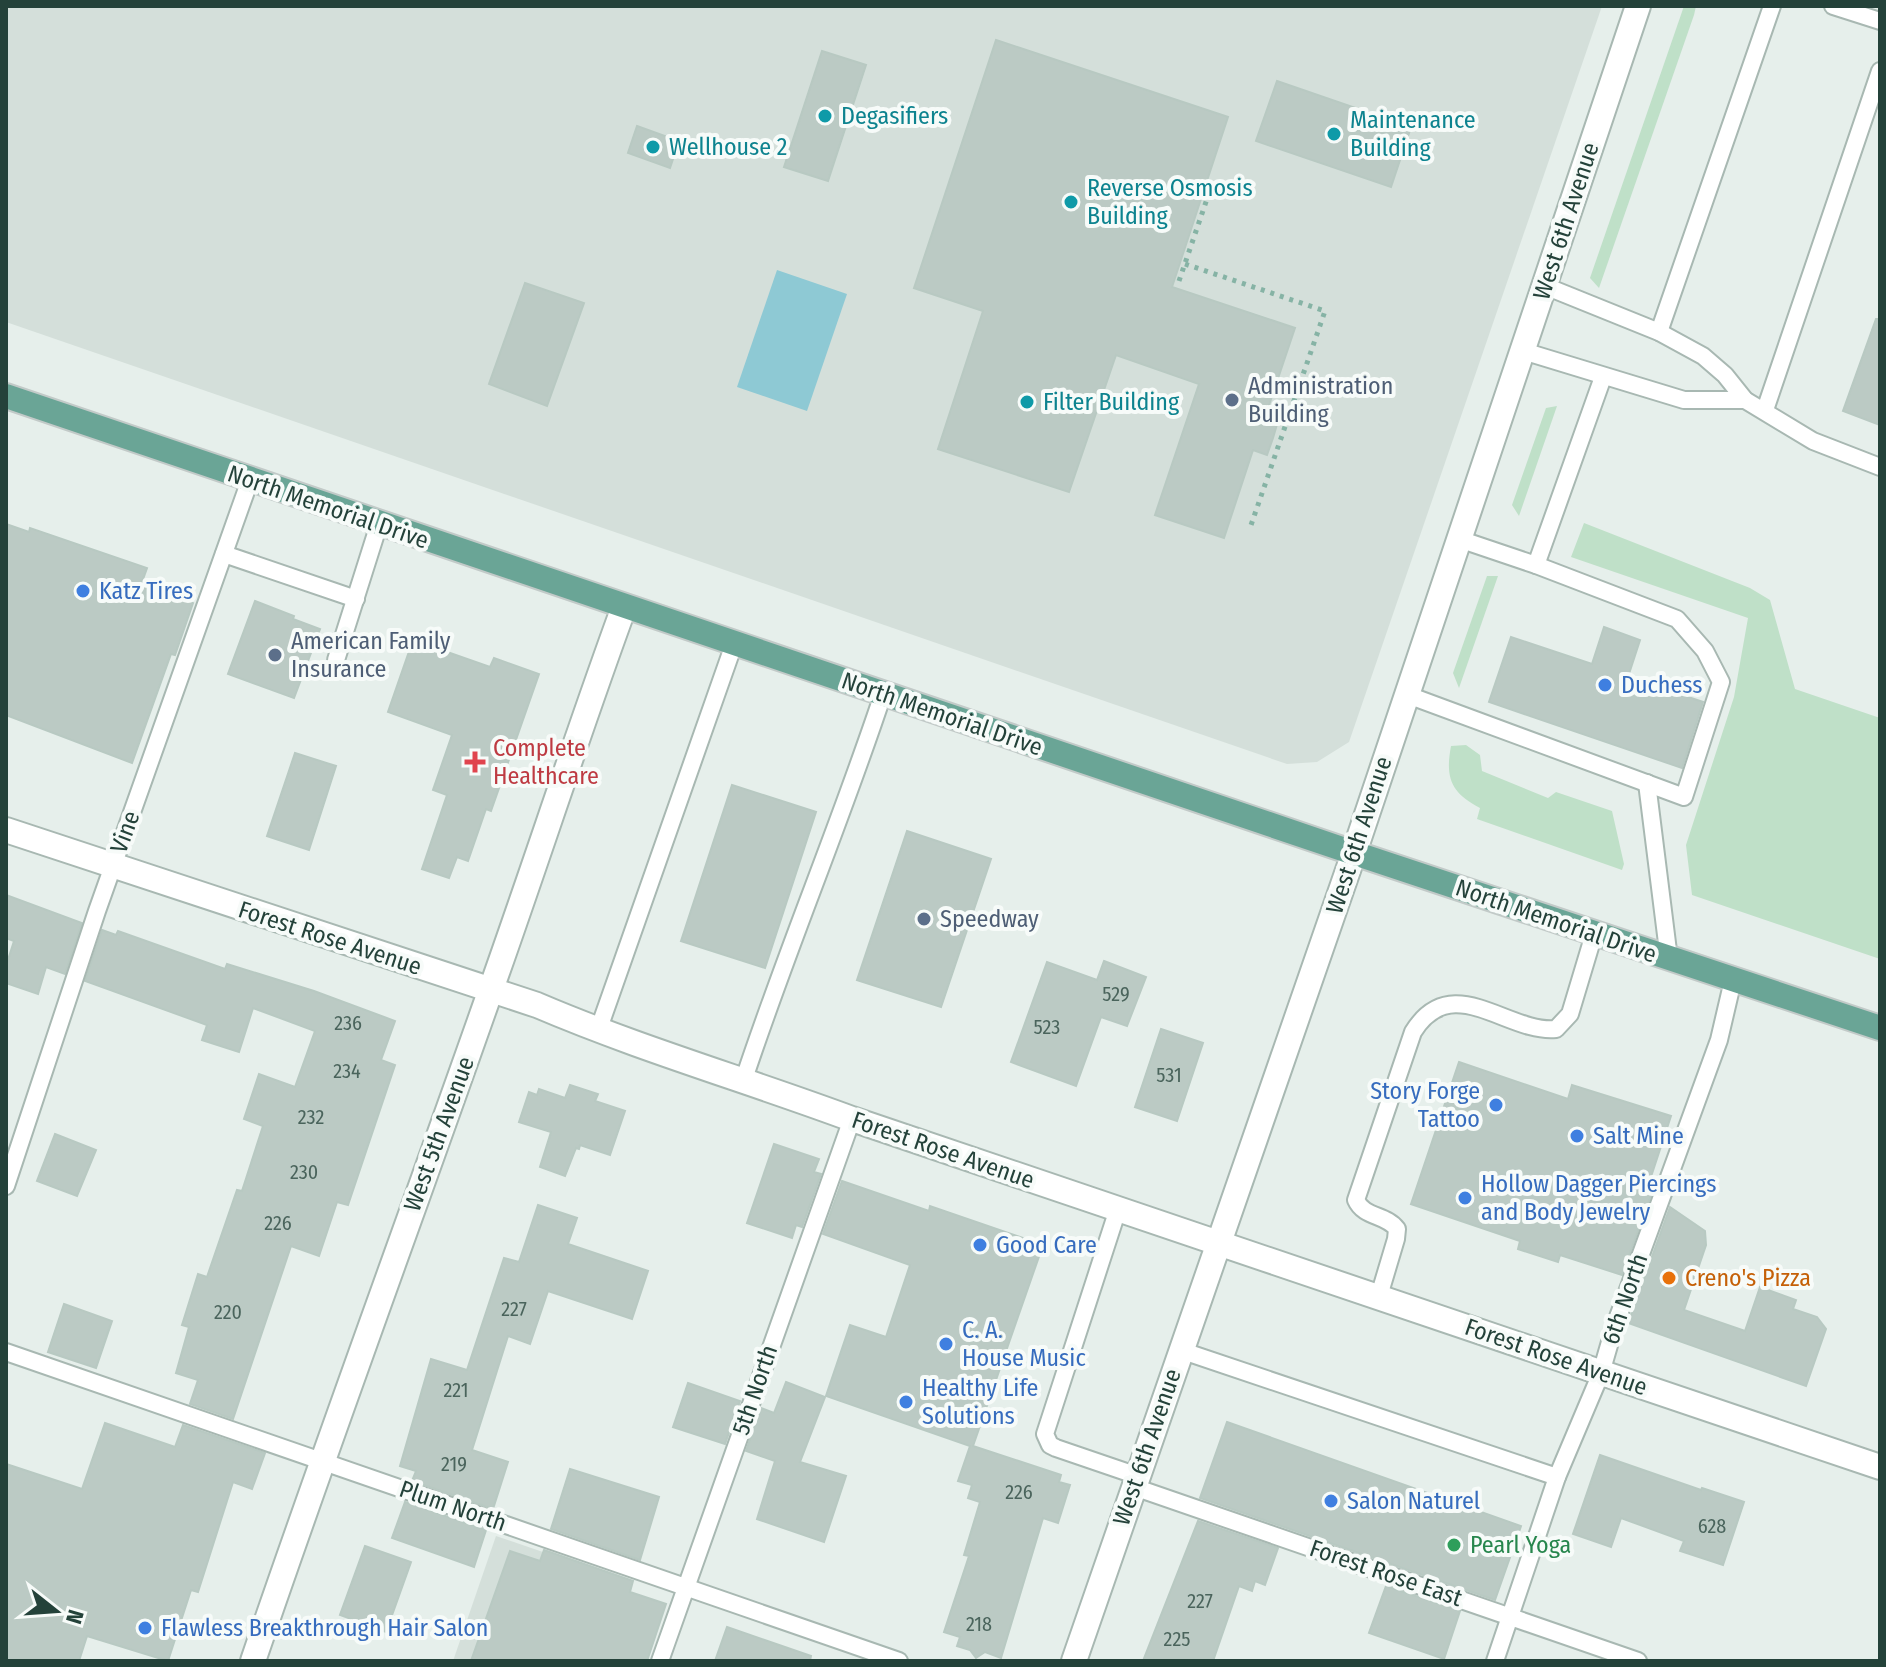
<svg xmlns="http://www.w3.org/2000/svg" width="1886" height="1667" viewBox="0 0 1886 1667" font-family="'Fira Sans Condensed',sans-serif">
<rect width="100%" height="100%" fill="#e6efeb"/>
<!-- built -->
<g fill="#d4dfda">
<path d="M6 6H1602L1349 742 1317 762 1287 764 6 322Z"/>
<path d="M496 1536 630 1582 603 1661H453Z"/>
</g>
<!-- green -->
<g fill="#bfe0c8">
<path d="M1684 6H1696L1694 15 1599 288 1590 278Z"/>
<path d="M1557 406 1519 516 1512 505 1546 408Z"/>
<path d="M1584 523 1750 588 1770 600 1795 689 1880 718V959L1692 895 1686 845 1734 697 1748 618 1571 557Z"/>
<path d="M1487 576H1498L1459 688 1453 673Z"/>
<path d="M1466 745 1480 755 1482 771 1548 798 1556 792 1612 811 1624 864 1622 870 1477 819 1480 808C1451 793 1445 778 1451 746Z"/>
</g>
<!-- water -->
<path fill="#8ec9d4" d="M777 270 847 294 807 411 737 387Z"/>
<!-- building -->
<g fill="#bbcac4" stroke="#b8c9c2" stroke-width="2">
<path d="M996 40 1228 117 1172 287 1295 328 1265 417 1278 421 1273 438 1267 455 1253 450 1224 538 1155 515 1199 384 1116 355 1069 492 938 449 983 311 914 288Z"/>
<path d="M822 51 866 65 828 181 784 167Z"/>
<path d="M1277 81 1411 127 1391 187 1256 141Z"/>
<path d="M637 126 679 141 670 168 628 153Z"/>
<path d="M525 283 584 303 547 406 489 384Z"/>
<path d="M1876 319H1880V425L1843 411Z"/>
<path d="M6 524 29 532 30 528 147 568 141 585 193 603 175 655 171 654 132 763 6 715Z"/>
<path d="M255 601 294 616 293 619 320 629 294 698 228 674Z"/>
<path d="M1604 627 1640 640 1628 677 1703 702 1682 768 1489 702 1511 637 1592 664Z"/>
<path d="M413 640 490 667 494 658 539 674 491 811 486 809 468 861 457 857 449 878 422 869 447 795 433 790 452 735 388 712Z"/>
<path d="M295 753 336 766 309 850 267 836Z"/>
<path d="M732 785 816 812 765 968 681 941Z"/>
<path d="M907 831 991 859 941 1007 857 980Z"/>
<path d="M6 895 82 923 65 974 46 967 38 994 6 983V966L14 941 6 938Z"/>
<path d="M102 930 116 935 118 931 225 969 227 964 314 991 395 1021 381 1060 395 1065 348 1205 337 1202 319 1256 291 1246 233 1419 190 1404 198 1380 176 1373 189 1327 182 1325 198 1274 207 1277 237 1190 242 1191 263 1126 244 1119 259 1074 295 1087 315 1031 253 1008 239 1052 202 1040 207 1025 85 981Z"/>
<path d="M1104 961 1146 977 1127 1026 1101 1017 1076 1086 1011 1062 1047 962 1097 980Z"/>
<path d="M1161 1029 1203 1043 1177 1121 1135 1107Z"/>
<path d="M1459 1062 1568 1099 1572 1085 1671 1116 1646 1192 1651 1195 1622 1275 1560 1255 1558 1262 1518 1249 1520 1241 1411 1204Z"/>
<path d="M570 1085 598 1094 595 1101 625 1111 610 1155 580 1145 579 1149 576 1148 565 1176 540 1167 551 1132 519 1122 529 1092 537 1095 539 1089 565 1098Z"/>
<path d="M55 1134 96 1150 77 1196 37 1181Z"/>
<path d="M774 1144 819 1159 814 1172 821 1174 802 1227 796 1225 792 1238 747 1223Z"/>
<path d="M842 1181 929 1211 930 1206 1043 1245 973 1446 1061 1475 1059 1482 1070 1485 1058 1523 1043 1518 1001 1658 985 1652 976 1658 970 1650 957 1646 960 1637 944 1632 969 1556 964 1555 980 1502 968 1498 972 1485 958 1481 970 1446 826 1396 850 1325 886 1337 910 1265 823 1234Z"/>
<path d="M538 1205 577 1218 568 1244 648 1271 632 1319 548 1291 530 1344 508 1336 472 1450 508 1462 493 1509 412 1481 416 1471 400 1466 431 1359 467 1370 504 1258 519 1262Z"/>
<path d="M1670 1207 1705 1231 1706 1245 1684 1310 1745 1331 1760 1287 1796 1300 1793 1309 1817 1317 1826 1329 1806 1386 1628 1323Z"/>
<path d="M64 1304 112 1321 96 1368 48 1352Z"/>
<path d="M786 1382 825 1397 800 1462 846 1476 824 1542 757 1519 775 1461 746 1451 761 1408 774 1413Z"/>
<path d="M688 1383 740 1401 725 1444 673 1427Z"/>
<path d="M1227 1422 1521 1526 1495 1600 1200 1498Z"/>
<path d="M105 1423 175 1447 183 1425 265 1453 252 1489 233 1482 198 1592 191 1590 168 1661 87 1636 79 1661H6V1464L82 1489Z"/>
<path d="M1600 1455 1701 1490 1702 1488 1744 1502 1723 1565 1680 1551 1684 1541 1621 1518 1611 1547 1573 1534Z"/>
<path d="M570 1469 659 1497 640 1560 551 1529Z"/>
<path d="M405 1502 486 1530 474 1567 392 1538Z"/>
<path d="M1198 1521 1278 1548 1265 1585 1255 1581 1252 1591 1239 1586 1213 1661H1143Z"/>
<path d="M365 1546 411 1562 386 1632 340 1615Z"/>
<path d="M544 1550 633 1581 630 1592 666 1604 647 1661H471L510 1551 540 1561Z"/>
<path d="M1386 1586 1460 1611 1444 1659 1369 1633Z"/>
<path d="M727 1627 811 1656 810 1661H715Z"/>
</g>
<g fill="none" stroke-linecap="round" stroke-linejoin="round">
<defs>
<g id="service">
<path d="M1833 6 1880 21"/>
<path d="M1545 286 1659 332 1703 356 1725 375 1745 400 1813 441 1880 467"/>
<path d="M1659 332 1772 6"/>
<path d="M1523 351 1684 400H1745"/>
<path d="M1765 410 1880 71"/>
<path d="M1459 539 1536 565 1603 377"/>
<path d="M224 554 356 599"/>
<path d="M336 660 379 524"/>
<path d="M1405 694 1684 797 1721 682 1705 651 1677 619 1536 565"/>
<path d="M1647 783 1669 959"/>
<path d="M598 1031 734 644"/>
<path d="M744 1079C787 949 840 824 883 694"/>
<path d="M6 1186 97 911 250 480"/>
<path d="M1118 1209 1045 1434 1050 1445 1056 1448 1138 1476"/>
<path d="M1379 1296 1396 1239 1397 1229C1386 1214 1364 1218 1356 1200L1413 1032C1452 969 1508 1034 1556 1029L1570 1014 1594 934"/>
<path d="M1180 1350 1557 1477"/>
<path d="M6 1352 899 1661"/>
<path d="M1134 1487 1638 1661"/>
<path d="M660 1661 852 1119"/>
<path d="M1495 1661 1557 1477 1601 1373 1614 1328 1719 1040 1733 980"/>
</g>
<g id="minor">
<path d="M6 830 537 1005C640 1049 747 1080 852 1119L1880 1467"/>
<path d="M253 1661C329 1438 411 1217 489 995 535 866 577 735 624 607"/>
</g>
<path id="tertiary" d="M1074 1661 1354 853 1638 6"/>
<path id="primary" d="M6 396 1354 853 1880 1028"/>
</defs>
<!-- service casing -->
<use href="#service" stroke="#a8b8b2" stroke-width="20"/>
<!-- minor casing -->
<use href="#minor" stroke="#a8b8b2" stroke-width="28"/>
<!-- tertiary casing -->
<use href="#tertiary" stroke="#a8b8b2" stroke-width="28"/>
<!-- primary casing -->
<use href="#primary" stroke="#c2cac8" stroke-width="28"/>
<!-- path -->
<g stroke="#86b3a5" stroke-width="5" stroke-dasharray="4 6" stroke-linecap="butt">
<path d="M1185 264 1325 311 1250 528"/>
<path d="M1179 281 1208 196"/>
</g>
<!-- service -->
<use href="#service" stroke="#fff" stroke-width="16"/>
<!-- minor -->
<use href="#minor" stroke="#fff" stroke-width="24"/>
<!-- tertiary -->
<use href="#tertiary" stroke="#fff" stroke-width="24"/>
<!-- primary -->
<use href="#primary" stroke="#6aa596" stroke-width="24"/>
</g>
<!-- markers -->
<g fill="#0f9aa8" stroke="#f7fbf9" stroke-width="3">
<circle cx="825" cy="116" r="8"/>
<circle cx="1334" cy="134" r="8"/>
<circle cx="653" cy="147" r="8"/>
<circle cx="1071" cy="202" r="8"/>
<circle cx="1027" cy="402" r="8"/>
</g>
<g fill="#5c6f8a" stroke="#f7fbf9" stroke-width="3">
<circle cx="1232" cy="400" r="8"/>
<circle cx="275" cy="655" r="8"/>
<circle cx="924" cy="919" r="8"/>
</g>
<g fill="#3f7fe0" stroke="#f7fbf9" stroke-width="3">
<circle cx="83" cy="591" r="8"/>
<circle cx="1605" cy="685" r="8"/>
<circle cx="1496" cy="1105" r="8"/>
<circle cx="1577" cy="1136" r="8"/>
<circle cx="1465" cy="1198" r="8"/>
<circle cx="980" cy="1245" r="8"/>
<circle cx="946" cy="1344" r="8"/>
<circle cx="906" cy="1402" r="8"/>
<circle cx="1331" cy="1501" r="8"/>
<circle cx="145" cy="1628" r="8"/>
</g>
<path fill="#e0444e" stroke="#f7fbf9" stroke-width="3" d="M471 750h8v8h8v8h-8v8h-8v-8h-8v-8h8z"/>
<circle fill="#e8710a" stroke="#f7fbf9" stroke-width="3" cx="1669" cy="1278" r="8"/>
<circle fill="#2e9e5b" stroke="#f7fbf9" stroke-width="3" cx="1454" cy="1545" r="8"/>
<g text-anchor="middle" dominant-baseline="central" stroke-width="8" stroke-linejoin="round" paint-order="stroke">
<!-- number labels -->
<g font-size="20" fill="#4a645c">
<text x="1116" y="994">529</text>
<text x="348" y="1023">236</text>
<text x="1047" y="1027">523</text>
<text x="347" y="1071">234</text>
<text x="1169" y="1075">531</text>
<text x="311" y="1117">232</text>
<text x="304" y="1172">230</text>
<text x="278" y="1223">226</text>
<text x="514" y="1309">227</text>
<text x="228" y="1312">220</text>
<text x="456" y="1390">221</text>
<text x="454" y="1464">219</text>
<text x="1019" y="1492">226</text>
<text x="1712" y="1526">628</text>
<text x="1200" y="1601">227</text>
<text x="979" y="1624">218</text>
<text x="1177" y="1639">225</text>
</g>
<!-- culture labels -->
<g font-size="24" fill="#0d838f" stroke="#f7fbf9" text-anchor="start">
<text x="841" y="116">Degasifiers</text>
<text x="1350" y="120">Maintenance<tspan x="1350" dy="28">Building</tspan></text>
<text x="669" y="147">Wellhouse 2</text>
<text x="1087" y="188">Reverse Osmosis<tspan x="1087" dy="28">Building</tspan></text>
<text x="1043" y="402">Filter Building</text>
</g>
<!-- street labels -->
<g font-size="24" fill="#24423a" stroke="#f7fbf9">
<text transform="translate(1566 221) rotate(-72)">West 6th Avenue</text>
<text transform="translate(328 507) rotate(19)">North Memorial Drive</text>
<text transform="translate(942 714) rotate(19)">North Memorial Drive</text>
<text transform="translate(125 832) rotate(-70)">Vine</text>
<text transform="translate(1359 835) rotate(-72)">West 6th Avenue</text>
<text transform="translate(1556 921) rotate(19)">North Memorial Drive</text>
<text transform="translate(330 938) rotate(18)">Forest Rose Avenue</text>
<text transform="translate(439 1134) rotate(-70)">West 5th Avenue</text>
<text transform="translate(943 1150) rotate(19)">Forest Rose Avenue</text>
<text transform="translate(1625 1299) rotate(-71)">6th North</text>
<text transform="translate(1556 1357) rotate(19)">Forest Rose Avenue</text>
<text transform="translate(755 1390) rotate(-71)">5th North</text>
<text transform="translate(1147 1447) rotate(-71)">West 6th Avenue</text>
<text transform="translate(453 1506) rotate(19)">Plum North</text>
<text transform="translate(1386 1573) rotate(19)">Forest Rose East</text>
</g>
<!-- service labels -->
<g font-size="24" fill="#4e5e75" stroke="#f7fbf9" text-anchor="start">
<text x="1248" y="386">Administration<tspan x="1248" dy="28">Building</tspan></text>
<text x="291" y="641">American Family<tspan x="291" dy="28">Insurance</tspan></text>
<text x="940" y="919">Speedway</text>
</g>
<!-- shop labels -->
<g font-size="24" fill="#366cbe" stroke="#f7fbf9" text-anchor="start">
<text x="99" y="591">Katz Tires</text>
<text x="1621" y="685">Duchess</text>
<text x="1480" y="1091" text-anchor="end">Story Forge<tspan x="1480" dy="28">Tattoo</tspan></text>
<text x="1593" y="1136">Salt Mine</text>
<text x="1481" y="1184">Hollow Dagger Piercings<tspan x="1481" dy="28">and Body Jewelry</tspan></text>
<text x="996" y="1245">Good Care</text>
<text x="962" y="1330">C. A.<tspan x="962" dy="28">House Music</tspan></text>
<text x="922" y="1388">Healthy Life<tspan x="922" dy="28">Solutions</tspan></text>
<text x="1347" y="1501">Salon Naturel</text>
<text x="161" y="1628">Flawless Breakthrough Hair Salon</text>
</g>
<!-- health labels -->
<g font-size="24" fill="#be3a42" stroke="#f7fbf9" text-anchor="start">
<text x="493" y="748">Complete<tspan x="493" dy="28">Healthcare</tspan></text>
</g>
<!-- food labels -->
<g font-size="24" fill="#c56008" stroke="#f7fbf9" text-anchor="start">
<text x="1685" y="1278">Creno's Pizza</text>
</g>
<!-- leisure labels -->
<g font-size="24" fill="#27864d" stroke="#f7fbf9" text-anchor="start">
<text x="1470" y="1545">Pearl Yoga</text>
</g>
</g>
<!-- border -->
<rect width="1886" height="1667" fill="none" stroke="#24423a" stroke-width="16"/>
<!-- north arrow -->
<g transform="translate(56 1611) rotate(107)" stroke="#f7fbf9" stroke-width="6" paint-order="stroke">
<path d="M0-6L14 30L0 20L-14 30Z" fill="#24423a"/>
<text y="-12" font-size="22" font-weight="bold" text-anchor="middle" fill="#24423a">N</text>
</g>
</svg>
